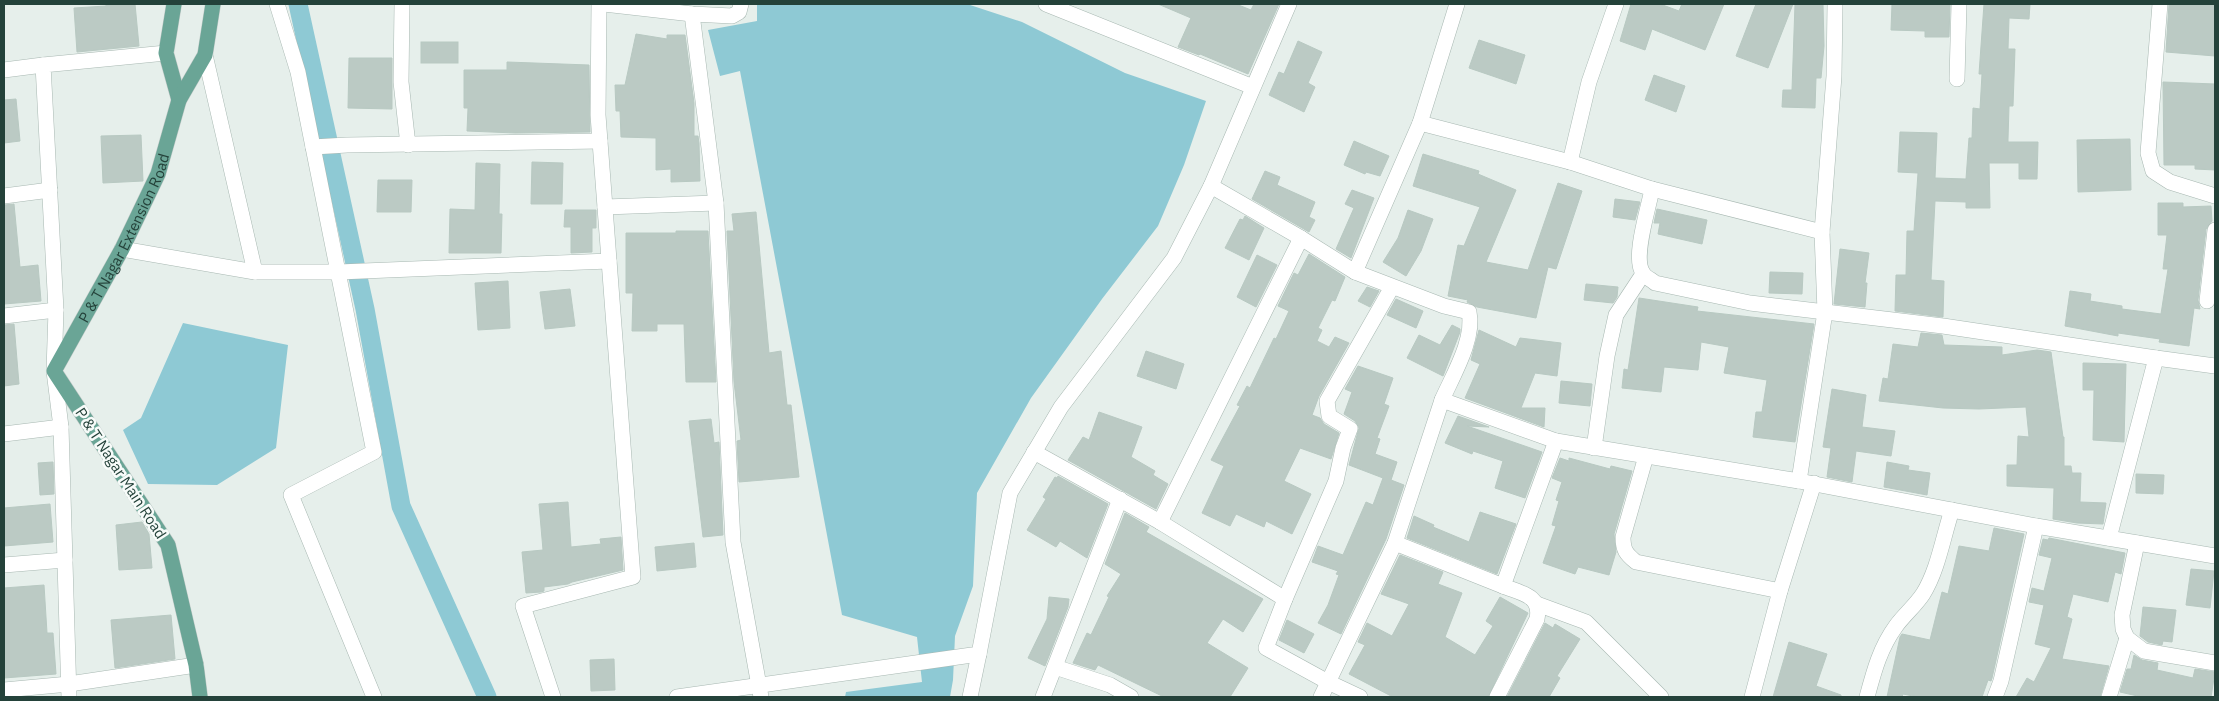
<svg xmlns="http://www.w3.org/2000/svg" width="2219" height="701" viewBox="0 0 2219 701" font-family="'IBM Plex Sans',sans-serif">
<rect width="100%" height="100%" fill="#e6efeb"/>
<!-- water -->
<g fill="#8ec9d4">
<path d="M757 4H967L1022 22 1125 73 1206 101 1184 165 1158 226 1102 299 1031 398 977 493 973 586 955 636 953 680 950 697H845L846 692 922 682 917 637 842 615 740 71 720 76 708 30 757 21Z"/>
<path d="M183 323 288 345 276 448 217 485 148 484 123 430 141 418Z"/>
</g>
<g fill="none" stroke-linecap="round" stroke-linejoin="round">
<!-- canal -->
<path stroke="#8ec9d4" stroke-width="19" d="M298 4 365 309 401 506 487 697"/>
</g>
<!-- building -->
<g fill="#bbcac4" stroke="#b8c9c2">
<path d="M106 4H135L139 46 77 52 74 8 106 6Z"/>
<path d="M1158 4H1236L1251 10 1254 4H1279L1248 74 1200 54 1199 55 1178 47 1191 18Z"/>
<path d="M1631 4H1660L1679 11 1682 4H1724L1705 50 1652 29 1645 50 1620 41Z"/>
<path d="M1756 4H1793L1768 68 1736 56Z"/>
<path d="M1795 4H1823L1824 46 1821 78H1816L1815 108 1782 107 1783 90H1792Z"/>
<path d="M1892 4H1950L1949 37H1925V31L1891 30Z"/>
<path d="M1984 4H2030L2029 19 2009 18 2008 49H2015L2013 106H2009L2008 139V142H2038L2037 179H2019V163H1989L1990 208H1966V202L1935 201 1931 280 1944 281 1943 317 1895 311 1896 275H1906L1907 231H1914L1918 173 1898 172 1900 132 1937 133 1935 178 1966 179 1969 138H1972L1973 108 1980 109 1982 74H1979Z"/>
<path d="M2169 4H2215V56L2166 52Z"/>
<path d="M636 34 667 39V35H685L694 103V136H698L699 143 700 181 671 182V169L656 170V138L621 137 620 111H616L615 85H625Z"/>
<path d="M1479 40 1525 55 1516 84 1469 68Z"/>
<path d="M1298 41 1322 52 1308 83 1315 87 1304 112 1269 95 1279 72 1284 74Z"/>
<rect x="421" y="42" width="37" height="21"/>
<path d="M349 58H392V109L348 108Z"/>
<path d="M507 62 589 65 590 132 515 133 467 131 468 108H464V70H507Z"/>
<path d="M1654 75 1685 86 1676 112 1645 100Z"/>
<path d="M2163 82 2215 84V170L2195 169V165H2164Z"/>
<path d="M16 99 20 141 4 143V100Z"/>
<path d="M141 135 143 181 103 183 101 136Z"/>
<path d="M2130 139 2131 190 2078 192 2077 140Z"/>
<path d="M1354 141 1389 156 1380 176 1366 172 1365 174 1344 165Z"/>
<path d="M1423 154 1479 171 1478 174 1516 190 1486 262 1528 270 1558 183 1582 191 1556 269 1548 267 1536 318 1477 307 1467 302 1468 300 1448 296 1458 245 1464 246 1480 207 1413 186Z"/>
<path d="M532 162 563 163 562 204H531Z"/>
<path d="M476 163 500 164 499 214H502L501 253H449L450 209 475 210Z"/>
<path d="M1265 171 1280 177 1277 185 1315 202 1309 217 1315 220 1309 232 1252 199Z"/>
<path d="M378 180H412L411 212H377Z"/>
<path d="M1352 190 1374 198 1351 258 1336 249 1354 208 1345 204Z"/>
<path d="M1615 199 1640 202 1635 220 1613 217Z"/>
<path d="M2158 203H2183V207L2211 206 2212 221 2206 229 2198 300 2200 309 2194 308 2189 346 2159 342 2160 339 2118 333V336L2065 326 2070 291 2091 294 2090 301 2122 306V309L2161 314 2168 269H2163L2167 235H2158Z"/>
<path d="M14 204 20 267 38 265 41 301 4 304V205Z"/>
<path d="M1657 209 1707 220 1702 244 1658 234 1660 223H1654Z"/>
<path d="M565 210H596V228H592V252L571 253V227H564Z"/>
<path d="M1408 210 1433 219 1421 251 1406 276 1383 262 1398 238Z"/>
<path d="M756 212 769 353 781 351 787 405H791L799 477 739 482 737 441 741 440 734 382 727 231H734L732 214Z"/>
<path d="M1245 216 1264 228 1249 260 1225 248 1240 219 1243 220Z"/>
<path d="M676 231H708L716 382H686L684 324H657V331H632L633 293H626V233H676Z"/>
<path d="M1840 249 1869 253 1865 283H1867L1865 307 1834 304Z"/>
<path d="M1309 254 1345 277 1335 301 1332 300 1318 328 1322 330 1317 341 1329 347 1335 337 1349 343 1319 396 1312 415 1320 418 1324 424 1339 433 1331 459 1300 448 1284 481 1311 494 1292 534 1266 521 1264 527 1236 514 1230 526 1202 513 1224 466 1211 460 1240 406 1237 405 1247 386 1250 388 1274 338 1276 339 1289 311 1278 306 1294 273 1298 275Z"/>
<path d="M1257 255 1277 265 1256 307 1237 297Z"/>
<path d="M1770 272 1803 273 1802 294 1769 293Z"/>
<path d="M508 281 510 328 478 330 475 283Z"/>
<path d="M1586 284 1618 287 1617 297 1613 303 1584 300Z"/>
<path d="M1367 287 1379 291 1370 307 1358 301Z"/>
<path d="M570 289 575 326 545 329 540 292Z"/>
<path d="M1639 298 1698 307 1697 311 1814 324 1795 442 1753 437 1756 412H1762L1767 380 1724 373 1729 347 1701 342 1698 370 1664 367 1661 392 1622 388 1624 369 1628 370Z"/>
<path d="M1396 299 1423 311 1416 328 1387 315Z"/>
<path d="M14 324 19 384 4 386V325Z"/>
<path d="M1452 325 1460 329V332L1443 376 1407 358 1419 335 1440 345Z"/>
<path d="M1479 330 1516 347 1520 338 1561 343 1557 376 1535 373 1521 408H1545L1544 427 1465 398 1480 364 1471 360Z"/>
<path d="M1921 333 1942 335 1944 345 2002 347V355L2037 350 2051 352 2063 437H2064V466H2071L2072 473H2081L2080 502 2106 503 2103 524 2077 523 2053 519 2054 488 2007 486V465H2017L2018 436 2029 437 2026 407 1979 409 1943 408 1879 401 1883 378 1888 379 1893 344 1918 347Z"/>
<path d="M1146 351 1184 364 1176 389 1137 376Z"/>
<path d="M2083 363 2126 364 2124 442 2093 440 2094 390H2083Z"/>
<path d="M1358 366 1393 378 1384 404 1389 406 1377 438 1380 439 1375 454 1397 462 1391 480 1404 485 1386 539 1341 634 1318 623 1328 605 1339 575 1336 574 1338 571 1312 562 1318 546 1343 555 1366 502 1373 505 1383 478 1349 465 1359 428 1355 421 1344 414 1352 392 1345 389Z"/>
<path d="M1561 381 1592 384 1590 406 1559 403Z"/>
<path d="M1832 389 1866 395 1862 427 1895 431 1891 456 1856 451 1852 482 1827 477 1831 448 1823 447Z"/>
<path d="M1099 412 1142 427 1131 457 1155 471 1153 475 1168 484 1156 509 1068 460 1083 437 1089 440Z"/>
<path d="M1458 416 1489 427 1467 426 1542 452 1525 498 1495 488 1503 461 1473 451 1472 454 1445 443Z"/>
<path d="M711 419 714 443 719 442 723 535 703 537 689 421Z"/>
<path d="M1560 458 1569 461V458L1610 469 1611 466 1632 471 1614 534 1616 552 1609 575 1578 567 1575 574 1543 563 1556 526 1552 525 1559 501 1556 500 1562 482 1552 478Z"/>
<path d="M53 462 54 494 40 495 38 463Z"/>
<path d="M1887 462 1909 466 1908 470 1930 473 1927 495 1884 487Z"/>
<path d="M2136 474 2164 475 2163 494 2136 493Z"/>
<path d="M1058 476 1108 504 1087 558 1060 541 1056 547 1027 530 1046 499 1043 497 1055 477 1057 478Z"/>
<path d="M568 502 571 547 601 544 600 539 621 537 623 570 572 582 568 584 544 587V591L541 592 526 593 522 552 543 550 539 504Z"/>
<path d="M50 504 53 542 4 546V508Z"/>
<path d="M1480 512 1516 524 1497 574 1407 538 1414 516 1434 525 1433 527 1469 542Z"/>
<path d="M1125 513 1149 527 1146 532 1263 599 1243 632 1223 619 1207 643 1248 668 1230 697H1164L1098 665 1095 670 1073 663 1087 633 1091 635 1109 597 1107 596 1121 574 1105 564Z"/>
<path d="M142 522 149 534 152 568 119 570 116 525Z"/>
<path d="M1994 528 2024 534 1992 678 1991 681 1988 680 1982 697H1918L1903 694 1902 697H1887L1900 637 1902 634 1930 640 1942 592 1948 594 1959 546 1989 551Z"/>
<path d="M2049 538 2125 553 2121 574 2115 572 2108 602 2073 594 2067 617 2072 619 2062 659 2109 666 2100 697H2016L2027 678 2034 682 2051 648 2035 644 2044 605 2029 602 2032 588 2044 591 2052 558 2039 555 2043 539 2048 540Z"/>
<path d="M694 543 696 567 657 571 655 547Z"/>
<path d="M1400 555 1443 572 1438 584 1462 593 1445 637 1475 655 1493 626 1486 621 1500 597 1528 613 1488 697H1393L1349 674 1365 645 1358 642 1367 623 1392 636 1409 604 1381 594Z"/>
<path d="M2191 569 2214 571 2210 608 2186 605Z"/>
<path d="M44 585 47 633H53L56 674 4 678V588Z"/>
<path d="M1049 597 1069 599 1068 607 1045 666 1028 658 1047 619Z"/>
<path d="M2143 607 2176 610 2172 642 2163 641 2162 645 2148 642 2140 636Z"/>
<path d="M171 615 175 659 115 668 111 620Z"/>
<path d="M1287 620 1314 634 1304 653 1279 640Z"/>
<path d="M1545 623 1553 628 1555 624 1580 639 1557 676 1560 678 1549 697H1507Z"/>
<path d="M1789 642 1827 654 1816 686 1841 695V697H1773Z"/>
<path d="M2134 655 2142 660 2158 663 2157 670 2193 678 2195 669 2215 672 2211 697H2142L2120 692 2127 669H2131Z"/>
<path d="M614 659 615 690 591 691 590 660Z"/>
</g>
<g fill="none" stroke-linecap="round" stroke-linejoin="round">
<defs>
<g id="minor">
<path d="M277 4 298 72 374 452 291 495 374 697"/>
<path d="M402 4 401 82 408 145"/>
<path d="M604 4 692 14 732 16 739 12 741 4"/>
<path d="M1046 4 1253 87"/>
<path d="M2160 4 2148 153 2153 171 2170 182 2215 196"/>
<path d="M692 14 716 203 733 542 761 697"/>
<path d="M205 55 255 272"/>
<path d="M4 70 43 65"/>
<path d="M1957 79 1959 4"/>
<path d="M1420 123 1570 162 1652 189C1649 207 1632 258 1643 273 1645 277 1652 280 1655 283L1750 303 1943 326 2156 358"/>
<path d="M313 147 347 145 600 141"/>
<path d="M1570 162 1589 82 1616 4"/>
<path d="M1652 189 1822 232"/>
<path d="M4 196 50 190"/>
<path d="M605 207 716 203"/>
<path d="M1301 238 1355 272 1420 123 1457 4"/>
<path d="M122 249 255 272H339L609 261"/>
<path d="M1355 272 1444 306 1469 312C1475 339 1453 375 1442 400"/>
<path d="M2207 301 2215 230"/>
<path d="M4 316 56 310"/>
<path d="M4 434 61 427"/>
<path d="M1594 448 1607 356 1616 315 1643 274"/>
<path d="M1034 452 1160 522 1285 599 1266 648 1328 682 1360 697"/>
<path d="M1646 456 1623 537C1623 550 1626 554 1636 562L1780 591 1752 697"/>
<path d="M1799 481 1825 312 1822 232 1834 76 1835 4"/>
<path d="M1160 522 1301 238 1211 186"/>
<path d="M2109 538 2156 358 2215 366"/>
<path d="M1395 543 1503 586"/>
<path d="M2137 543 2122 615 2123 629 2127 638 2144 651 2215 663"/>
<path d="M4 565 65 560"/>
<path d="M1780 591 1814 483"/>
<path d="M1285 599 1336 481 1343 448 1350 429 1329 416 1327 401 1392 287"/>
<path d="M1537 604 1586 622 1661 697"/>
<path d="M1055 667 1110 685 1131 697"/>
<path d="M4 690 69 684 196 665"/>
<path d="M69 697 61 427 54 371 56 310 43 65 166 53"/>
<path d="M553 697 523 606 633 577 598 115 599 4"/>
<path d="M677 697 979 654 1010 493 1061 407 1174 258 1211 186 1289 4"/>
<path d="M970 697 979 654"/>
<path d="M1043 697 1120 499"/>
<path d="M1321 697 1395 543 1442 400 1556 441"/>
<path d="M1497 697 1537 619C1542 595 1520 593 1503 586L1556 441 1799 481 2036 526"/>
<path d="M1867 697C1874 671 1880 648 1896 626 1904 615 1915 606 1923 594 1938 570 1943 537 1952 510"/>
<path d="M1995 697 2001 681 2036 526 2215 556"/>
<path d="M2109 697 2127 638"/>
</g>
<g id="major">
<path d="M174 4 166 53 179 100"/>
<path id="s1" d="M200 697 196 665 168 545 54 371 122 249 158 174 179 100 205 55 213 4"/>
</g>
</defs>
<!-- minor casing -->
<use href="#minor" stroke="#a8b8b2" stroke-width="16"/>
<!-- major casing -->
<use href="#major" stroke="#c2cac8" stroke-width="16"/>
<!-- minor -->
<use href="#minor" stroke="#fff" stroke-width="15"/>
<!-- major -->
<use href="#major" stroke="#6aa596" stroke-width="15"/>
</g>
<g text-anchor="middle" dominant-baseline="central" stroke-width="5" stroke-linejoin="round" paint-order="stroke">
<!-- street labels -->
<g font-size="15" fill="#24423a" stroke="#f7fbf9">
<text stroke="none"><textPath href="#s1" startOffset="514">P &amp; T Nagar Extension Road</textPath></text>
<text transform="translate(121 473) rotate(57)">P &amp; T Nagar Main Road</text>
</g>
</g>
<!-- border -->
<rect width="2219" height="701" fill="none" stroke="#24423a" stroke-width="10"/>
</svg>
